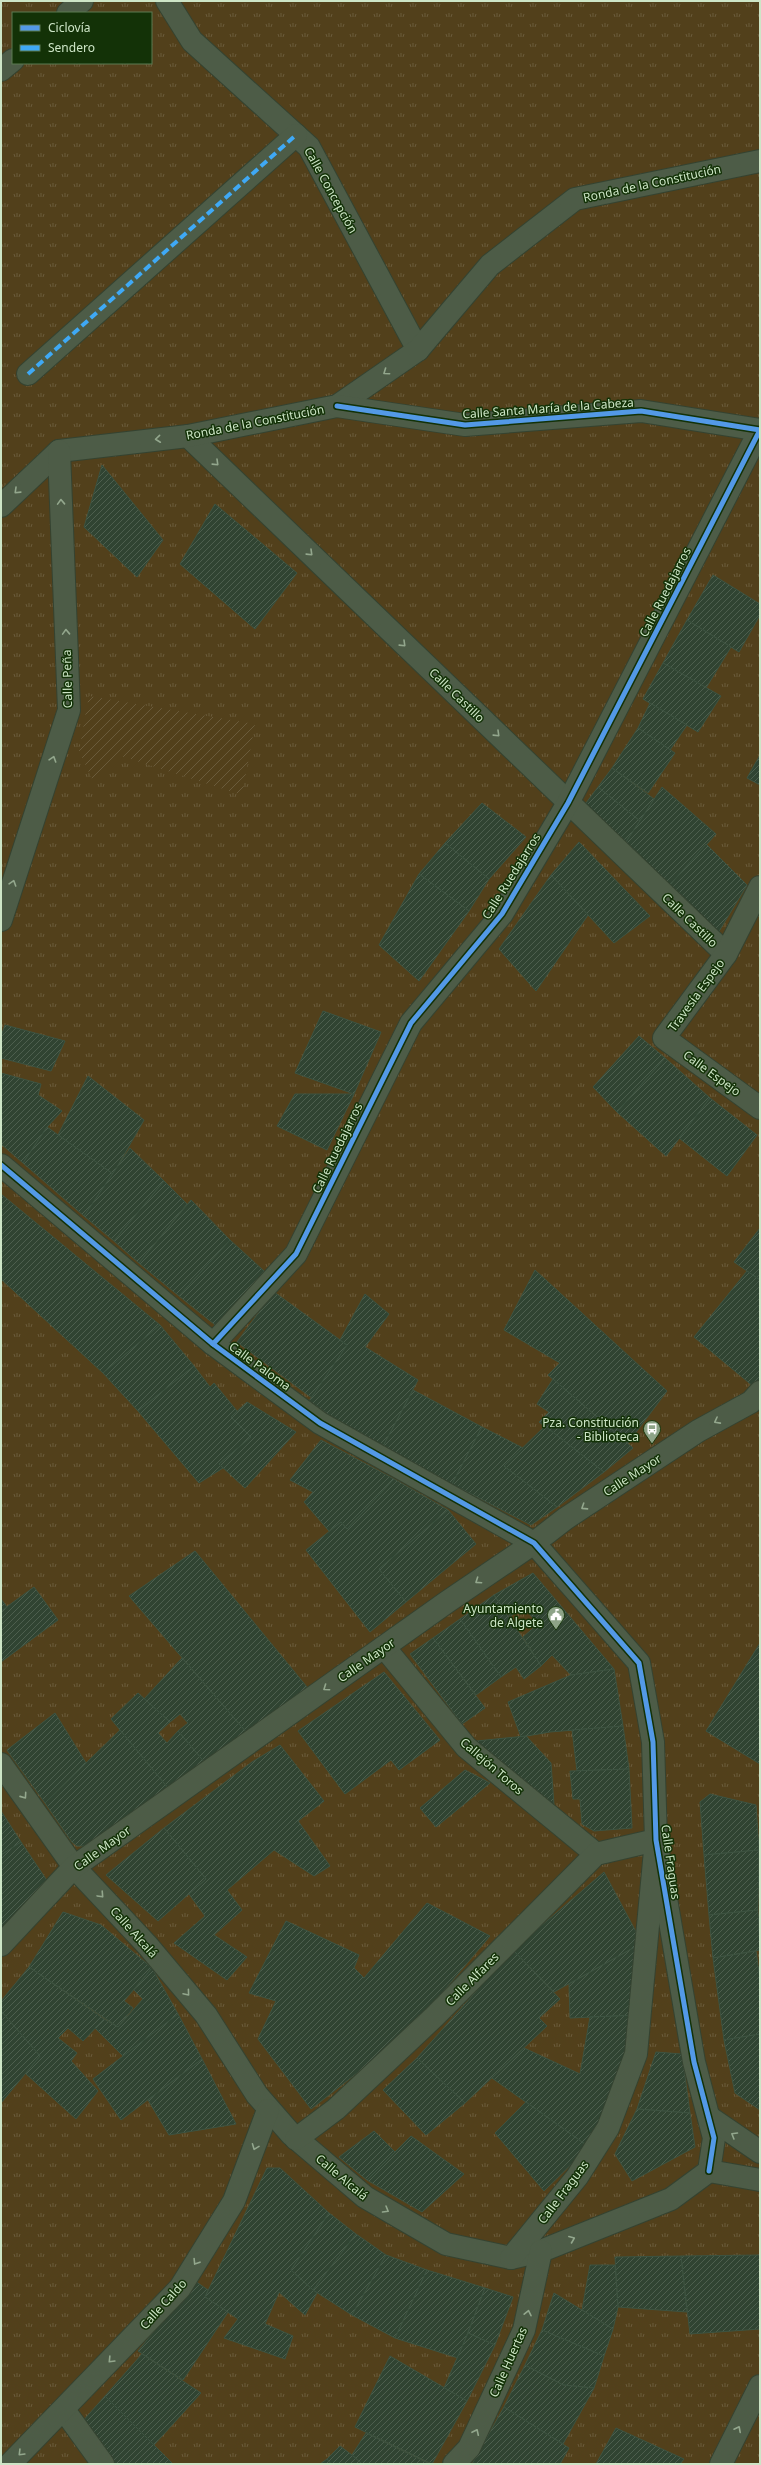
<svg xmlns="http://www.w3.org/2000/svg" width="761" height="2465" viewBox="0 0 761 2465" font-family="'Noto Sans',sans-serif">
<defs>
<pattern id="grass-tufts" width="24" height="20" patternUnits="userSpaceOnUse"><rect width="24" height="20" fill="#52401b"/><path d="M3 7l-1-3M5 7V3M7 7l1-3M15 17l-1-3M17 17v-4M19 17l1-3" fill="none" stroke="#6a5b3b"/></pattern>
<pattern id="garden-furrows" width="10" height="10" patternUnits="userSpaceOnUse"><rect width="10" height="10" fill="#52401b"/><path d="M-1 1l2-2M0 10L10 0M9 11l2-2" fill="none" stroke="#6a5b3b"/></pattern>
<pattern id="building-hatch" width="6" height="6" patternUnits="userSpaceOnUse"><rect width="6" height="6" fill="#304432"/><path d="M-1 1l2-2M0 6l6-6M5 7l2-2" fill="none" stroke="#4d5f4e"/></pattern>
</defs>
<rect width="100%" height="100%" fill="#172811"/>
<!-- grass -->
<path fill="url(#grass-tufts)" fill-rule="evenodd" d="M1 1H760V2464H1ZM13 13H151V63H13Z"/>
<!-- garden -->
<path fill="url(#garden-furrows)" d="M89 696 255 724 242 795 121 756 93 781 79 751Z"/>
<!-- building -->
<g fill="url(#building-hatch)" stroke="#3d5341">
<path d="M102 465 163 540 137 577 84 527Z"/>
<path d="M215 504 297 573 255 629 180 564Z"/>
<path d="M713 575 760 604V615L739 652 687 620Z"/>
<path d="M687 620 731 647 706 688 663 663Z"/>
<path d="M663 663 721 696 698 732 643 699Z"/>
<path d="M650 703 687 725 670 750 638 728Z"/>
<path d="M638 728 675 753 648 793 612 768Z"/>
<path d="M760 755V785L747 778Z"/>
<path d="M612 768 654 799 640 821 598 787Z"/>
<path d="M598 787 640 821 624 845 586 803Z"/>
<path d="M662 787 716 834 669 886 624 845Z"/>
<path d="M482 803 526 837 489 879 445 843Z"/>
<path d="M579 842 650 916 614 943 551 875Z"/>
<path d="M445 843 489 879 469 911 419 874Z"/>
<path d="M706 844 747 885 718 933 669 886Z"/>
<path d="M419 874 469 911 419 981 379 945Z"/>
<path d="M551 875 588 915 536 991 499 949Z"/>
<path d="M323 1011 381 1032 354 1094 295 1073Z"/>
<path d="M5 1025 65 1041 51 1071 1 1058V1036Z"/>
<path d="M639 1036 665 1058 617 1112 593 1087Z"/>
<path d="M665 1058 710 1098 666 1156 617 1112Z"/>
<path d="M1 1073 41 1084 38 1095 62 1111 47 1127 23 1163 1 1144Z"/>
<path d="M88 1076 144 1120 113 1174 58 1135Z"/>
<path d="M295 1094H354L327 1150 277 1126Z"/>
<path d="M710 1098 757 1135 727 1176 679 1138Z"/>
<path d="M47 1127 113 1174 84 1216 23 1163Z"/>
<path d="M130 1148 164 1181 114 1241 84 1216Z"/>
<path d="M164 1181 187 1204 139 1263 114 1241Z"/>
<path d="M1 1194 160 1325 103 1373 1 1279Z"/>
<path d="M191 1200 230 1240 179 1296 139 1263Z"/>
<path d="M760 1228V1280L734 1262Z"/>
<path d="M230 1240 264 1271 219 1328 179 1296Z"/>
<path d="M535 1270 667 1391 628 1443 548 1375 560 1363 504 1330Z"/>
<path d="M747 1271 760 1280V1379L754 1387 694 1337Z"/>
<path d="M274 1292 347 1345 312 1398 237 1342Z"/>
<path d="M365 1294 389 1314 365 1347 418 1380 381 1450 309 1401 347 1345 340 1340Z"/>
<path d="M160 1325 194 1366 138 1411 103 1373Z"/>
<path d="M194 1366 210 1387 214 1383 237 1411 231 1417 251 1437 219 1464 223 1468 199 1483 138 1411Z"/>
<path d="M553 1379 633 1448 604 1472 539 1422 549 1412 537 1404Z"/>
<path d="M413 1390 482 1427 452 1484 381 1450Z"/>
<path d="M247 1402 296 1432 245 1488 219 1464 251 1437 231 1417Z"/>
<path d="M545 1426 604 1472 557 1507 504 1466Z"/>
<path d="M482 1427 523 1448 504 1466 557 1507 531 1525 452 1484Z"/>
<path d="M321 1440 394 1479 347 1529 341 1522 329 1531 304 1502 313 1492 290 1480Z"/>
<path d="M394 1479 448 1510 379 1569 406 1602 370 1632 306 1550 341 1522 347 1529Z"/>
<path d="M448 1510 476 1544 406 1602 379 1569Z"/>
<path d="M195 1551 307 1687 247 1733 129 1596Z"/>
<path d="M533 1573 614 1669 571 1675 552 1655 541 1666 523 1637 538 1624 523 1606 510 1617 494 1595Z"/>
<path d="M34 1587 58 1620 1 1662V1611Z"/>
<path d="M494 1595 541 1666 524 1679 516 1667 501 1677 460 1619Z"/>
<path d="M1 1599 7 1607 1 1611Z"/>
<path d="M460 1619 501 1677 476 1695 433 1638Z"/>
<path d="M433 1638 485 1708 462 1724 410 1654Z"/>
<path d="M760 1643V1764L706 1731Z"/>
<path d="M182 1658 247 1733 206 1764 178 1731 188 1723 180 1714 170 1722 144 1699Z"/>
<path d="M614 1669 623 1726 550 1732 521 1737 508 1702 571 1675Z"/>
<path d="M384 1672 440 1740 399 1770 391 1760 345 1794 298 1731Z"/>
<path d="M138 1693 170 1722 158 1733 167 1743 178 1731 206 1764 168 1788 111 1719Z"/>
<path d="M55 1713 86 1763 45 1803 7 1750Z"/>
<path d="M623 1726 629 1769 577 1771 572 1730Z"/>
<path d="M120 1730 168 1788 87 1846H77L72 1842 45 1803Z"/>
<path d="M526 1736 551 1763 554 1805 476 1741Z"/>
<path d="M280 1745 324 1801 298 1821 330 1866 314 1876 274 1850 227 1890 242 1910 214 1935 247 1957 227 1980 174 1943 205 1916 189 1894 206 1879 164 1828 252 1762Z"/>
<path d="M629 1769 632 1828 594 1831 582 1824 580 1799H573L570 1771Z"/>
<path d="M465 1770 490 1783 436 1827 420 1808Z"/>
<path d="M710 1794 756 1805 759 1850 704 1855 700 1802Z"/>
<path d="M1 1811 21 1842 1 1855Z"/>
<path d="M164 1828 206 1879 158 1921 106 1875Z"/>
<path d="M21 1842 50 1885 1 1932V1855Z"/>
<path d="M759 1850 758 1910 709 1915 704 1855Z"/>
<path d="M604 1872 642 1943 554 1992 513 1950Z"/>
<path d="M427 1903 490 1936 408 2033 311 2109 258 2039 276 2001 249 1993 286 1921 359 1955 354 1968 364 1978Z"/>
<path d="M758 1910 760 1950 713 1958 709 1915Z"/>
<path d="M63 1912 101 1925 152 1968 124 2001 133 2008 118 2027 29 1967Z"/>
<path d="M642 1943 640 2015 570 2018 569 1984Z"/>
<path d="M513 1950 560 1999 539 2018 547 2026 465 2103 417 2058Z"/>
<path d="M756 1951 760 1979V2034L724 2040 713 1958Z"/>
<path d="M29 1967 104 2019 83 2041 68 2028 58 2038 77 2053 71 2061 98 2091 76 2119 25 2073 40 2056 1 2011V2001Z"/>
<path d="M152 1968 178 2014 124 2057 95 2028 104 2019 118 2027 143 1999 134 1990Z"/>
<path d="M1 2011 40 2056 1 2103Z"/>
<path d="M178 2014 202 2059 121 2120 93 2079Z"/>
<path d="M640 2015 589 2147 492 2078 524 2048 580 2074 590 2017Z"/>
<path d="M760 2034V2110L735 2093 724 2040Z"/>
<path d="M656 2052 682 2054 690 2113 637 2109Z"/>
<path d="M417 2058 465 2103 426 2135 383 2090Z"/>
<path d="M202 2059 236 2124 169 2135 148 2100Z"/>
<path d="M526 2102 589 2147 544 2191 495 2133Z"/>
<path d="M637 2109 690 2113 695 2147 632 2181 615 2154Z"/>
<path d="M374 2131 395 2152 367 2180 339 2157Z"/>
<path d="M411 2136 464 2174 422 2212 367 2180Z"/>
<path d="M267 2168H280L329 2213 291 2270 317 2293 305 2315 279 2292 265 2324 293 2336 285 2359 224 2338 238 2319 205 2297Z"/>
<path d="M329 2213 356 2234 313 2290 291 2270Z"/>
<path d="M356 2234 386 2255 352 2315 313 2290Z"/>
<path d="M386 2255 427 2270 395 2338 352 2315Z"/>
<path d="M760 2255V2329L690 2334 681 2256Z"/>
<path d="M681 2256 687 2312 618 2307 615 2257Z"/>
<path d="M590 2265H615L618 2307 613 2329 582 2310Z"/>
<path d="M427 2270 485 2288 458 2358 395 2338Z"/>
<path d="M195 2281 208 2290 205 2297 228 2312 183 2380 138 2351Z"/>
<path d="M485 2288 513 2297 495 2345 468 2333Z"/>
<path d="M554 2293 613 2329 604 2356 542 2330Z"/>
<path d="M542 2330 604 2356 594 2388 563 2385 525 2365Z"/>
<path d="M468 2333 495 2345 467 2401 444 2388Z"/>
<path d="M142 2354 201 2393 154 2445 105 2396Z"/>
<path d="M390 2356 467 2401 432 2464 355 2427Z"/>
<path d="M525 2365 563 2385 594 2388 563 2444 504 2407Z"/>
<path d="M105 2396 173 2464H113L81 2423Z"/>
<path d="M504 2407 569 2448 560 2464H472Z"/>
<path d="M616 2428 684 2459 680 2464H596Z"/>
<path d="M366 2433 430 2464H362L352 2455Z"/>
<path d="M340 2446 352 2455 362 2464H331L327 2459Z"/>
<path d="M327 2459 331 2464H320Z"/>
</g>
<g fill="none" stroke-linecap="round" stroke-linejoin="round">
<defs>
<g id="minor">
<path d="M167 1 192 41 309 147 418 350"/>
<path d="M68 13 82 1"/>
<path d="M1 70 13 60"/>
<path d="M28 374 296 135"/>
<path d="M188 436 726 954"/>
<path d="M1 506 59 451 188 436 337 406 418 350 490 265 575 199 760 161"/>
<path d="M760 887 726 954 664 1038 760 1108"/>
<path d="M1 920 69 710 59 451"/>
<path d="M1 1165 213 1344 320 1423 534 1543 639 1663 653 1742 656 1840 694 2062 714 2138 709 2171"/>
<path d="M213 1344 296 1254 411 1023 502 914 568 803 760 430 641 411 465 425 337 406"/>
<path d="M384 1647 466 1747 596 1854"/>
<path d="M1 1764 74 1867 148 1946 206 2015 257 2095 291 2134 365 2197 446 2244 511 2258 541 2251 671 2199 709 2171 760 2180"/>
<path d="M1 1945 74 1867 447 1602 534 1543 565 1519 698 1431 751 1402 760 1392"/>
<path d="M709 2117 760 2152"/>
<path d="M296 2139 336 2109 434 2017 596 1854 656 1840 636 2054 608 2128 577 2177 511 2258"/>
<path d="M64 2410 103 2464"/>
<path d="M10 2464 180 2288 234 2201 268 2110"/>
<path d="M454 2464 469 2448 524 2330 541 2251"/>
<path d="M721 2464 760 2386"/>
</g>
</defs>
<!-- minor casing -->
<use href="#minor" stroke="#354331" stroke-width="24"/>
<!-- minor -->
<use href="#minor" stroke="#4d5c47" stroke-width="22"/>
<!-- quiet -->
<path stroke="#3fa9f5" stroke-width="4" stroke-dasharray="8 4" stroke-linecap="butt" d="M28 374 296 135"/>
<defs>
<g id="cycleway">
<path d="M1 1165 213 1344 320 1423 534 1543 639 1663 653 1742 656 1840 694 2062 714 2138 709 2171"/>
<path d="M213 1344 296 1254 411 1023 502 914 568 803 760 430 641 411 465 425 337 406"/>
</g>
</defs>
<!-- cycleway casing -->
<use href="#cycleway" stroke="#133207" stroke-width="8"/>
<!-- cycleway -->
<use href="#cycleway" stroke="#5399e6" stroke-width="5"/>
</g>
<!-- one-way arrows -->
<defs><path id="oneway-chevron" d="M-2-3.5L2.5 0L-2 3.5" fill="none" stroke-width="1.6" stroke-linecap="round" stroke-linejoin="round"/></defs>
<g stroke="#93a78d">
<use href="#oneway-chevron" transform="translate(386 372) rotate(145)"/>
<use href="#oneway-chevron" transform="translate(158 439) rotate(174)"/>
<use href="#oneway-chevron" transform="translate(216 463) rotate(44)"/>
<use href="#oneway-chevron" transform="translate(17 491) rotate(136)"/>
<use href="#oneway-chevron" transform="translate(61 502) rotate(-92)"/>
<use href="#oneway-chevron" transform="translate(310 553) rotate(44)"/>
<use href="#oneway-chevron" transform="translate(66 632) rotate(-92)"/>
<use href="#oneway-chevron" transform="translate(403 644) rotate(44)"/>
<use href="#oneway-chevron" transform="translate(497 734) rotate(44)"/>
<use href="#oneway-chevron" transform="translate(53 759) rotate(-72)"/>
<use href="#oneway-chevron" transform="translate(13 883) rotate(-72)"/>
<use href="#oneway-chevron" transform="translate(717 1421) rotate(152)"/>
<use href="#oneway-chevron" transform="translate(584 1507) rotate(147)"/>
<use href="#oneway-chevron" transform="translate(478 1581) rotate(146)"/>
<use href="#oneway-chevron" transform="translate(326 1688) rotate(145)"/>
<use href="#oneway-chevron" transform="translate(24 1796) rotate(55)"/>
<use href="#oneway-chevron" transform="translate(101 1895) rotate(47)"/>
<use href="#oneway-chevron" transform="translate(187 1993) rotate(50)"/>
<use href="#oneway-chevron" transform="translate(734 2135) rotate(-149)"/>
<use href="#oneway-chevron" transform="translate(255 2147) rotate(111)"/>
<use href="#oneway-chevron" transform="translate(386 2210) rotate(30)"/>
<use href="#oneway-chevron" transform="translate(572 2239) rotate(-22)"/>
<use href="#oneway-chevron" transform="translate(196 2262) rotate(122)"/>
<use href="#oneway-chevron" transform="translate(528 2313) rotate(-78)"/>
<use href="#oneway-chevron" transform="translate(111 2360) rotate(134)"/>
<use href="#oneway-chevron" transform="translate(738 2429) rotate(-63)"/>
<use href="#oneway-chevron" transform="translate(476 2432) rotate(-65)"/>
<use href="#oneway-chevron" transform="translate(21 2453) rotate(135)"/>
</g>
<!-- icons -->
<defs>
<symbol id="bus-pin" viewBox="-11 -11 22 30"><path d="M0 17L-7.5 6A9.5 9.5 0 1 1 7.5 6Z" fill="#8da387" stroke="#133207"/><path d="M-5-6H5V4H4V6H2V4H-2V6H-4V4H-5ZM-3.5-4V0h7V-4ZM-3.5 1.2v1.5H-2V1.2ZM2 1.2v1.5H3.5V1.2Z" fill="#fff"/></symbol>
<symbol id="civic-pin" viewBox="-11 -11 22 30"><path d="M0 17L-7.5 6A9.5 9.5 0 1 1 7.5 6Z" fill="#8da387" stroke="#133207"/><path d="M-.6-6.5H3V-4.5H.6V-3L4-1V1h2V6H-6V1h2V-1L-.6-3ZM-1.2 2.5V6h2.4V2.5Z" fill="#fff"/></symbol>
</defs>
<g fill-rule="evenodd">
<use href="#bus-pin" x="642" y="1419" width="20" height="27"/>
<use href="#civic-pin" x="546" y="1605" width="20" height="27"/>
</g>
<g text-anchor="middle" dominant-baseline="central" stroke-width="3" stroke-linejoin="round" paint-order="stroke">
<!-- street labels -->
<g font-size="12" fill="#cde5c6" stroke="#133207">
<text transform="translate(652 183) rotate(-12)">Ronda de la Constitución</text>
<text transform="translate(331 190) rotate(61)">Calle Concepción</text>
<text transform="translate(548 408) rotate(-4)">Calle Santa María de la Cabeza</text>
<text transform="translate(255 422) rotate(-11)">Ronda de la Constitución</text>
<text transform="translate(665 592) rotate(-63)">Calle Ruedajarros</text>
<text transform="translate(67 679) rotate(-91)">Calle Peña</text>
<text transform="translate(457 695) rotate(44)">Calle Castillo</text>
<text transform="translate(511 876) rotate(-58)">Calle Ruedajarros</text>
<text transform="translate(690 920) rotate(44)">Calle Castillo</text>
<text transform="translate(696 995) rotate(-54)">Travesía Espejo</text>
<text transform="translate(712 1073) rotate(36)">Calle Espejo</text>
<text transform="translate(337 1148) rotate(-64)">Calle Ruedajarros</text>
<text transform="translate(260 1366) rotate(36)">Calle Paloma</text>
<text transform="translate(632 1475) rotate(-33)">Calle Mayor</text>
<text transform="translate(366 1660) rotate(-35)">Calle Mayor</text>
<text transform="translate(492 1766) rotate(41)">Callejón Toros</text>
<text transform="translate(102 1848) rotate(-36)">Calle Mayor</text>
<text transform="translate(671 1862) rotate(82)">Calle Fraguas</text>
<text transform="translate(134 1932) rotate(48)">Calle Alcalá</text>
<text transform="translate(472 1979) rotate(-45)">Calle Alfares</text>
<text transform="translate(342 2177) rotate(40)">Calle Alcalá</text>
<text transform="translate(563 2192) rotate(-53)">Calle Fraguas</text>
<text transform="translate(163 2304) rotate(-48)">Calle Caldo</text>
<text transform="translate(508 2362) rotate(-66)">Calle Huertas</text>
</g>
<!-- poi labels -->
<g font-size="12" fill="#cde5c6" stroke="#133207" text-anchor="end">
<text x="639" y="1422">Pza. Constitución<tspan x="639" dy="14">- Biblioteca</tspan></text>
<text x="543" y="1608">Ayuntamiento<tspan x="543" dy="14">de Algete</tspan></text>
</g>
</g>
<!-- border -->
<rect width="761" height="2465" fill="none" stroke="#cde5c6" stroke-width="4"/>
<!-- legend -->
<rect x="12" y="12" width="140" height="52" fill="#133207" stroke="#5d7a53"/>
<rect x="20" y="25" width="20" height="6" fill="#5399e6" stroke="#5d7a53"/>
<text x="48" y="32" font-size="12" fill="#cde5c6">Ciclovía</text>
<rect x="20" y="45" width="20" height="6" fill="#3fa9f5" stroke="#5d7a53"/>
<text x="48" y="52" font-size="12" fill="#cde5c6">Sendero</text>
</svg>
